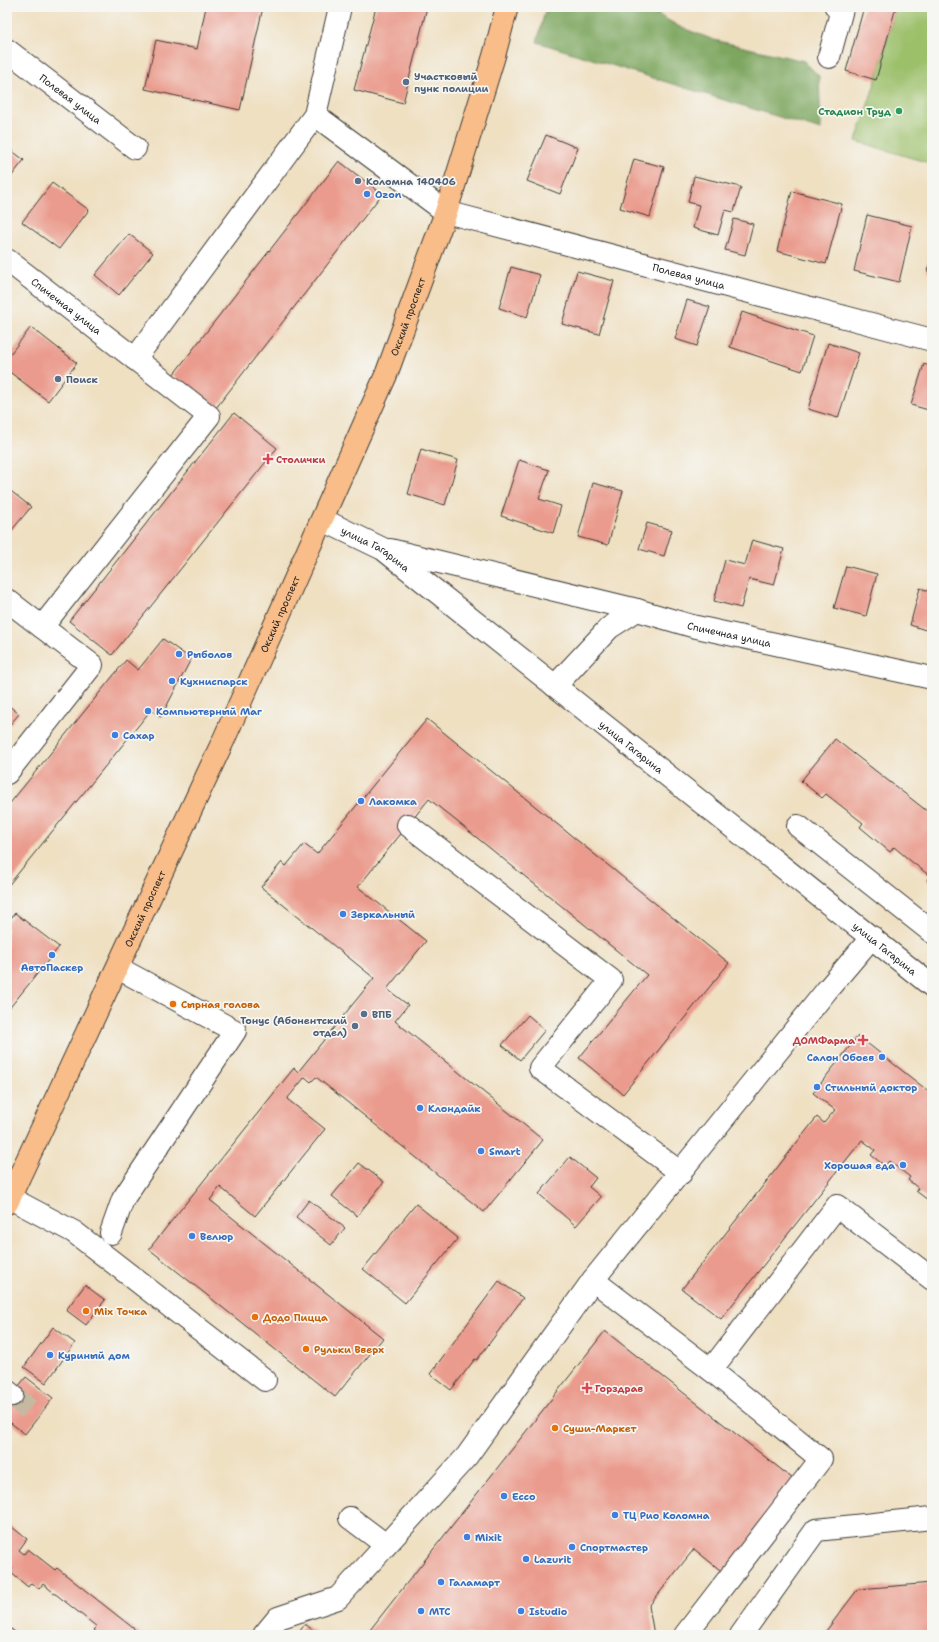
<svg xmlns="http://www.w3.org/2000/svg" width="939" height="1642" viewBox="0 0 939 1642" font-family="'Shantell Sans',sans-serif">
<rect width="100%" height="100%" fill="#f6f6f2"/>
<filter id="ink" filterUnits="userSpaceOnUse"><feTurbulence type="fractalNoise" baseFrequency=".025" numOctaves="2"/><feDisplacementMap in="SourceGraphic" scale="8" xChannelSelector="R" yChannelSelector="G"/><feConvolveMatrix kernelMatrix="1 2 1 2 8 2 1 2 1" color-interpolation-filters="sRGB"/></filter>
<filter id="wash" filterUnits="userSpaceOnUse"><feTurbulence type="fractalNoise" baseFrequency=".012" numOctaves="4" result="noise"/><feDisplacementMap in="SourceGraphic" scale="16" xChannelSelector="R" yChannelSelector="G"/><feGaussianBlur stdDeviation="0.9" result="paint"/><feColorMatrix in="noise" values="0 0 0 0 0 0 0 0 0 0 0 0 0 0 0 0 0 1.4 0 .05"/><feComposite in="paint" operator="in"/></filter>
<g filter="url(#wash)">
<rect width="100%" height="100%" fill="#efe0c2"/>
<!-- green -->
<path fill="#9cc06a" stroke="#5c6e43" d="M896 7H932V164L856 141 876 80Z"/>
<!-- forest -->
<path fill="#7da65e" stroke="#4c613d" d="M546 7H645L680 27 714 40 804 61 819 76 821 130 537 42Z"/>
<g id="blocks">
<!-- building -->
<g fill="#ea9b8d">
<path d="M206 7H263L240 110 145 89 156 40 197 49Z"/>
<path d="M376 7H427L403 103 354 90Z"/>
<path d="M864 7H896L876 80 846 71Z"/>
<path d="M546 135 578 148 560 194 527 181Z"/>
<path d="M7 147 24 160 7 182Z"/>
<path d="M634 159 664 167 650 217 620 208Z"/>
<path d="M339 161 382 194 216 408 173 375Z"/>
<path d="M694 176 741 187 734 212 725 210 718 235 693 228 699 205 688 202Z"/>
<path d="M52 183 89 210 59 249 22 222Z"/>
<path d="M792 191 842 204 826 264 777 251Z"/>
<path d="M867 215 912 226 899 282 854 271Z"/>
<path d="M734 219 753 224 745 255 725 250Z"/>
<path d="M129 234 153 253 119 295 95 275Z"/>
<path d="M932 256V272L927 271Z"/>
<path d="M511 267 540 275 527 317 499 308Z"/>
<path d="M577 271 614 281 599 334 562 324Z"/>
<path d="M687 300 710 307 697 346 675 339Z"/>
<path d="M742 312 813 336 802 371 730 347Z"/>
<path d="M31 327 77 363 48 401 7 370V358Z"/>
<path d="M828 343 859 353 838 418 808 409Z"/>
<path d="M924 364 932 367V411L911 405Z"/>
<path d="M234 413 277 448 112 655 69 621Z"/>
<path d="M421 449 458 460 445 505 408 494Z"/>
<path d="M519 460 549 470 539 499 561 506 553 533 501 516Z"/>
<path d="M593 483 623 491 608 545 578 537Z"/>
<path d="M7 488 31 507 7 536Z"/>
<path d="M647 523 672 530 664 556 639 549Z"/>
<path d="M752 540 784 549 774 585 749 579 741 608 714 601 725 560 745 565Z"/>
<path d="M846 566 877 574 866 616 834 608Z"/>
<path d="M920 588 932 592V632L910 625Z"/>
<path d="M163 639 191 659 161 717 151 710 7 887V807L126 660 138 670Z"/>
<path d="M7 704 19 714 7 728Z"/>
<path d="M427 719 729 963 623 1094 579 1058 647 975 429 799 358 887 426 941 387 989 408 1005 395 1021 543 1140 484 1212 316 1077 311 1082 305 1077 287 1099 325 1129 255 1216 220 1187 210 1200 383 1338 335 1397 149 1249 294 1068 298 1072 374 978 261 887 282 862 286 866 304 844 317 854Z"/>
<path d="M835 739 932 815V885L927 880 930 876 912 862 894 847 890 852 860 827 863 823 826 794 822 798 801 781Z"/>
<path d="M15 913 59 947 7 1011V923Z"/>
<path d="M528 1015 545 1030 520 1060 502 1045Z"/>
<path d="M858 1036 932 1094V1203L916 1191 918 1188 908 1180 910 1177 889 1161 885 1166 871 1155 875 1150 862 1140 721 1319 682 1289 817 1117 824 1123 835 1110 813 1093Z"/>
<path d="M570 1157 596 1178 589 1187 601 1197 576 1226 539 1194Z"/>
<path d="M359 1163 384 1182 357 1216 332 1196Z"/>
<path d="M309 1200 345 1228 331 1245 296 1217Z"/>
<path d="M416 1204 458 1238 405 1303 363 1269Z"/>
<path d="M499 1281 523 1298 477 1360 475 1359 451 1390 430 1374Z"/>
<path d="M85 1285 105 1300 86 1325 66 1310Z"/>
<path d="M53 1327 75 1343 46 1383 24 1367Z"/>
<path d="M605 1331 797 1482 725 1574 694 1549 649 1606 654 1635H366Z"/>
<path d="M26 1377 53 1398 25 1434 7 1420V1401Z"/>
<path d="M7 1523 27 1539 19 1550 24 1554 28 1549 55 1570 57 1568 142 1635H100L94 1630 97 1627 43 1584 39 1589 31 1583 28 1587 10 1572 13 1569 7 1564Z"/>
<path d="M932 1583V1635H823L858 1589Z"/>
<path d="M305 1624 319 1635H297Z"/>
</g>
</g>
</g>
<g filter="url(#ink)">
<use href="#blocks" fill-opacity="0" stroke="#3c3935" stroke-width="1"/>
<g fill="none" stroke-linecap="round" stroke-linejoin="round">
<!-- minor-tunnel -->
<path stroke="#c5b9a1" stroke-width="22" stroke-dasharray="22 11" stroke-linecap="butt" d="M12 1395 38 1417"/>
<defs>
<g id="minor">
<path id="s1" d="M7 50 135 148"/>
<path d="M829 57 842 9 836 7"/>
<path id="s2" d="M315 115 446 212 932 340"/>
<path id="s3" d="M7 260 209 416 42 627 92 665 7 773"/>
<path d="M135 359 315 115 340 7"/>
<path id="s4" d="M323 520 383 549 932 986"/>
<path d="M390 550 637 610"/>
<path d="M7 600 42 627"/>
<path id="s5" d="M555 686 609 628 637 610 692 626 932 678"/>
<path d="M408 825 611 980 540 1068 681 1173"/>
<path d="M798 826 932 932"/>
<path d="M10 1198 74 1232 265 1380"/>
<path d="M111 1233 123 1199 235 1031 118 968"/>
<path d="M593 1280 711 1370 837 1206 932 1279"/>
<path d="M7 1391 12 1395"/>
<path d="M350 1518 386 1545"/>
<path d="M264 1635 278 1618 338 1598 467 1456 593 1280 827 990 872 937"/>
<path d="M685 1635 821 1459 711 1370"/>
<path d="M741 1635 816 1530 932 1518"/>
</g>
<g id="major">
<path id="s6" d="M7 1203 224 739 386 375 446 212 494 56 507 7"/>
</g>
</defs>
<!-- minor casing -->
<use href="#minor" stroke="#3c3935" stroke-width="24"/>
<!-- major casing -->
<use href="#major" stroke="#3c3935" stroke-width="24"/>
<!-- minor -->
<use href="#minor" stroke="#fff" stroke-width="22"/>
<!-- major -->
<use href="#major" stroke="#f8bd89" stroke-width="22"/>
<!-- tram -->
<path stroke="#1c1c1c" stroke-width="1" d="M7 1626 19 1635"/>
</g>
</g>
<!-- markers -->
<g fill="#5c6f8a" stroke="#f6f6f2" stroke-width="1.5">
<circle cx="406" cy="82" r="4"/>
<circle cx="358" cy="181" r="4"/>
<circle cx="58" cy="379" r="4"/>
<circle cx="364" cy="1014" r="4"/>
<circle cx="355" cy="1026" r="4"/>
</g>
<circle fill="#2e9e5b" stroke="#f6f6f2" stroke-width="1.5" cx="899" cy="111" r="4"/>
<g fill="#3f7fe0" stroke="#f6f6f2" stroke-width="1.5">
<circle cx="367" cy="194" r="4"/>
<circle cx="179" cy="654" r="4"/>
<circle cx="172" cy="681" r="4"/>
<circle cx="148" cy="711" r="4"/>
<circle cx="115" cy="735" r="4"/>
<circle cx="361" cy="801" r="4"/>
<circle cx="343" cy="914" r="4"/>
<circle cx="52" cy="955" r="4"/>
<circle cx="882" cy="1057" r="4"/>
<circle cx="817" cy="1087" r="4"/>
<circle cx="420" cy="1108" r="4"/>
<circle cx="481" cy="1151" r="4"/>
<circle cx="903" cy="1165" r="4"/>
<circle cx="192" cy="1236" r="4"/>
<circle cx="50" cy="1355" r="4"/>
<circle cx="504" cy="1496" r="4"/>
<circle cx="615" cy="1515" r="4"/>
<circle cx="467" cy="1537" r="4"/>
<circle cx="572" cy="1547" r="4"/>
<circle cx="526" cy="1559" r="4"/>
<circle cx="441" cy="1582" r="4"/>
<circle cx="421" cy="1611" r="4"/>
<circle cx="521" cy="1611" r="4"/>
</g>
<g fill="#e0444e" stroke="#f6f6f2" stroke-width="1.5">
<path d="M266 453h4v4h4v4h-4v4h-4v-4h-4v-4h4z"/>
<path d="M861 1034h4v4h4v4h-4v4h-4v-4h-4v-4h4z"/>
<path d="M585 1382h4v4h4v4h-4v4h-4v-4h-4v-4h4z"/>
</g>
<g fill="#e8710a" stroke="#f6f6f2" stroke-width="1.5">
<circle cx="173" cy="1004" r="4"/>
<circle cx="86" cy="1311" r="4"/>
<circle cx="255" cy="1317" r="4"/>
<circle cx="306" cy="1349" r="4"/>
<circle cx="555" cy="1428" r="4"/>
</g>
<g text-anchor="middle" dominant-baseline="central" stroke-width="3.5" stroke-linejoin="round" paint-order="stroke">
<!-- service labels -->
<g font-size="10" font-weight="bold" fill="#4e5e75" stroke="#f6f6f2" text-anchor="start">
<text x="414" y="76">Участковый<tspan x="414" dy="12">пунк полиции</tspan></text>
<text x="366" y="181">Коломна 140406</text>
<text x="66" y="379">Поиск</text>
<text x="372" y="1014">ВПБ</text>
<text x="347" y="1020" text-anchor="end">Тонус (Абонентский<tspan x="347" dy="12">отдел)</tspan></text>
</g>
<!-- street labels -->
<g font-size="10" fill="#1c1c1c" stroke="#f6f6f2">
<text stroke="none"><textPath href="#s1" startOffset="80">Полевая улица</textPath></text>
<text stroke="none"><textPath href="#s2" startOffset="414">Полевая улица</textPath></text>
<text stroke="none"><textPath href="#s3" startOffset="75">Спичечная улица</textPath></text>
<text stroke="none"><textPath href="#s6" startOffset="973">Окский проспект</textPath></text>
<text stroke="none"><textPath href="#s4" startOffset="60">улица Гагарина</textPath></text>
<text stroke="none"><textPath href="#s6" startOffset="649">Окский проспект</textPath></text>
<text stroke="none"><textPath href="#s5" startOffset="208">Спичечная улица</textPath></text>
<text stroke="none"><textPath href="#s4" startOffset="384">улица Гагарина</textPath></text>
<text stroke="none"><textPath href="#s6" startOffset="325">Окский проспект</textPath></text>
<text stroke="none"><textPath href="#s4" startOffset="708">улица Гагарина</textPath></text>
</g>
<!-- leisure labels -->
<g font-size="10" font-weight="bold" fill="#27864d" stroke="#f6f6f2" text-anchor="end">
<text x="891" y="111">Стадион Труд</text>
</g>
<!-- shop labels -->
<g font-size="10" font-weight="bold" fill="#366cbe" stroke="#f6f6f2" text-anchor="start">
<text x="375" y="194">Ozon</text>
<text x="187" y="654">Рыболов</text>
<text x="180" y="681">Кухниспарск</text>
<text x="156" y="711">Компьютерный Маг</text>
<text x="123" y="735">Сахар</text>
<text x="369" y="801">Лакомка</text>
<text x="351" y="914">Зеркальный</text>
<text x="52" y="967" text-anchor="middle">АвтоПаскер</text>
<text x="874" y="1057" text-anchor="end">Салон Обоев</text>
<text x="825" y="1087">Стильный доктор</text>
<text x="428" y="1108">Клондайк</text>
<text x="489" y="1151">Smart</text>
<text x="895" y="1165" text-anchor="end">Хорошая еда</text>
<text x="200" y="1236">Велюр</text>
<text x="58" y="1355">Куриный дом</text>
<text x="512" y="1496">Ecco</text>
<text x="623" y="1515">ТЦ Рио Коломна</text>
<text x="475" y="1537">Mixit</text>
<text x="580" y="1547">Спортмастер</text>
<text x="534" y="1559">Lazurit</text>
<text x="449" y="1582">Галамарт</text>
<text x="429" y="1611">МТС</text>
<text x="529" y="1611">Istudio</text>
</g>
<!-- health labels -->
<g font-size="10" font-weight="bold" fill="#be3a42" stroke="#f6f6f2" text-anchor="start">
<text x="276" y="459">Столички</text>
<text x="855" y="1040" text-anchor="end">ДОМФарма</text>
<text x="595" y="1388">Горздрав</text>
</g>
<!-- food labels -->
<g font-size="10" font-weight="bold" fill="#c56008" stroke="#f6f6f2" text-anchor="start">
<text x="181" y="1004">Сырная голова</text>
<text x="94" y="1311">Mix Точка</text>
<text x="263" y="1317">Додо Пицца</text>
<text x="314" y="1349">Рульки Вверх</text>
<text x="563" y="1428">Суши-Маркет</text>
</g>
</g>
<!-- margin -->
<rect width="939" height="1642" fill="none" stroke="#f6f6f2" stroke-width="24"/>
</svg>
